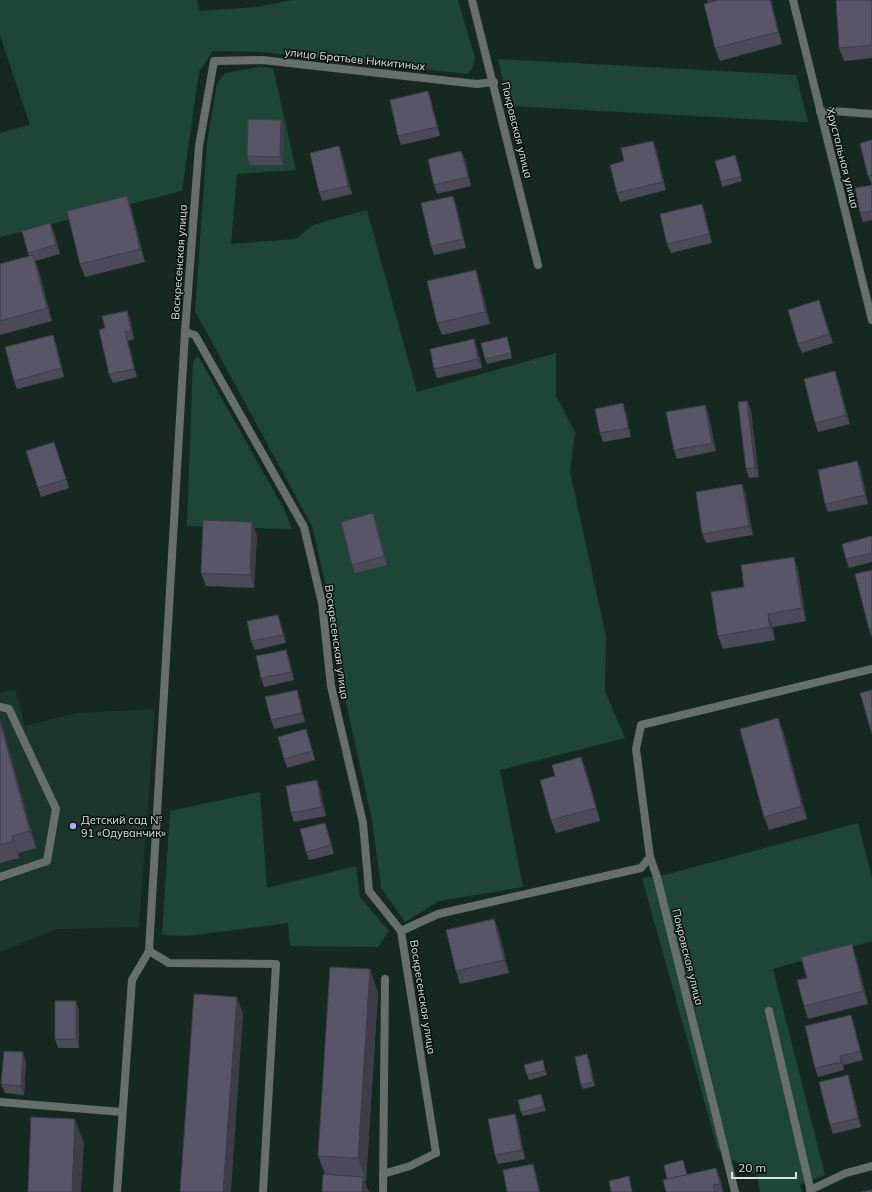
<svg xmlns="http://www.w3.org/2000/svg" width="872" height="1192" viewBox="0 0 872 1192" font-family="Mulish,sans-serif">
<rect width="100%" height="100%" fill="#162921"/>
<!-- built -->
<path fill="#1b362c" d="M15 689 25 726 77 713 155 709 139 927 57 929 0 952V693Z"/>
<!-- green -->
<g fill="#1d4637">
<path d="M0 0H197L199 11 256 7 292 0H458L475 58 473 67 468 74 261 52 213 51 199 72 182 191 0 237V133L30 125 0 35Z"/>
<path d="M498 59 796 75 808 122 509 106Z"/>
<path d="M259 67 273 68 296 170 237 174 231 244 296 239 313 225 367 210 417 392 556 353V396L575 432 570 472 606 636 605 691 625 738 500 770 523 887 439 901 405 922 381 888 372 820 342 685 330 604 312 526 195 311 207 142 217 84 225 73Z"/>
<path d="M198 356 284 509 292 529 187 526 193 361Z"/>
<path d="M260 792 267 888 356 866 360 897 389 931 378 947 290 946 288 923 188 936 162 935 170 811Z"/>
<path d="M858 823 872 878V941L773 969 825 1175 800 1185 802 1192H760L757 1176 718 1150 642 878 665 875Z"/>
</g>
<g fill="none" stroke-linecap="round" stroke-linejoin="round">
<!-- lane -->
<g stroke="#666f6b" stroke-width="8">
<path d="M0 707 9 709 56 809 47 861 0 877"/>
<path d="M401 931 438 914 641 868 650 857"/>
<path d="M149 951 169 963 276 964 263 1192"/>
<path d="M0 1102 122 1112"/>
<path d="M383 1174 410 1166 436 1153"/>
<path d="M810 1190 846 1173 872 1166"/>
<path d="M383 1192 385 979"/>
</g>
<!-- street -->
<g stroke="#666f6b" stroke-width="8">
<path d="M472 0 538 265"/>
<path d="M793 0 872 320"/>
<path d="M820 112 833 111 872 114"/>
<path d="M769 1011 811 1192"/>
<path d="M436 1153 401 931 369 891 363 823 331 686 322 603 304 527 195 335 185 332 199 146 214 61 262 60 477 84 494 82"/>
<path d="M117 1192 132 980 149 951 185 332"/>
<path d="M735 1192 657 877 650 857 636 749 641 725 872 669"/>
</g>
</g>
<!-- wall -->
<g fill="#4c4958">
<path d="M707 0H714L708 2Z"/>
<path d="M771 0 782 44 720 61 715 48Z"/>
<path d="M872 0V58L844 61 839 48Z"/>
<path d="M431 100 440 136 401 145 398 136Z"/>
<path d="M281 120 284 129 283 165H250L247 156Z"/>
<path d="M872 140V185L868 176Z"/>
<path d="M339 146 342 155 352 194 322 201 319 192Z"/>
<path d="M656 149 666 190 620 202 617 193 624 161Z"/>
<path d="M461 151 465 160 471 186 437 194 434 185Z"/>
<path d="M735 155 742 181 722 187 721 182Z"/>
<path d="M872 185V220L863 222 860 213Z"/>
<path d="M453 196 456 205 466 248 434 255 431 246Z"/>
<path d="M131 208 145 262 85 277 80 264Z"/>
<path d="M705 213 712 243 671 253 667 244Z"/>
<path d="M54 232 60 254 35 261 38 268 52 321 0 335V264L29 256 28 253Z"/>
<path d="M480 283 490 324 442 335 437 323Z"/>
<path d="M819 300 833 343 802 353 798 344Z"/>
<path d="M127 311 130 319 134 339 128 341 137 377 113 383 109 374 105 328Z"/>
<path d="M508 341 512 358 487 364 485 359Z"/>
<path d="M56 343 64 377 17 389 14 381Z"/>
<path d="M477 348 482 368 437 378 434 369Z"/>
<path d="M838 380 850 424 818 432 815 423Z"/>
<path d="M747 401 751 410 759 477 749 478 746 469Z"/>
<path d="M705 405 708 413 716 451 677 459 674 450Z"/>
<path d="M626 412 631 437 603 442 600 433Z"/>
<path d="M57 451 69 488 41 497 38 488Z"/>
<path d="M857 461 861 470 868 504 828 512 825 504Z"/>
<path d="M745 493 753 535 706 543 702 534Z"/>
<path d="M376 522 387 565 355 573 352 565Z"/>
<path d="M257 535 254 588 206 586 201 573Z"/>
<path d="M872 536V562L849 568 846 559Z"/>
<path d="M798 570 806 621 773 627 775 640 723 649 718 636 744 587Z"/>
<path d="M872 570V637L869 629Z"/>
<path d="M281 624 286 643 255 650 251 641Z"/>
<path d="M286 650 289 658 294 680 264 687 261 678Z"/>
<path d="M300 699 305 722 274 729 271 720Z"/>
<path d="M778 718 783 731 807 819 769 830 764 817Z"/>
<path d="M0 719 3 728 36 848 18 853 19 858 0 863Z"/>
<path d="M306 729 309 738 315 760 287 768 284 759Z"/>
<path d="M586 770 600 821 556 833 551 820 555 776Z"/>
<path d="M320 789 326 816 294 822 291 813Z"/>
<path d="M325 823 328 832 334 854 309 860 306 852Z"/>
<path d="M494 919 499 932 509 973 460 984 456 971Z"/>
<path d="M856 957 868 1004 808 1019 804 1006Z"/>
<path d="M370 969 378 993 366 1181 325 1174 318 1156Z"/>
<path d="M76 1001 79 1010V1048H58L55 1039Z"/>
<path d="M854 1024 863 1060 843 1065 844 1070 818 1077 815 1068Z"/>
<path d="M589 1059 595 1086 583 1089 581 1085Z"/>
<path d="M26 1061 24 1095 5 1093 1 1084Z"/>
<path d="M544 1065 547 1075 529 1080 527 1075Z"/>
<path d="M848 1075 851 1084 861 1127 833 1134 830 1125Z"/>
<path d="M542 1098 546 1111 523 1116 521 1112Z"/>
<path d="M515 1114 518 1123 525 1159 498 1164 495 1155Z"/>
<path d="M683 1160 687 1175 716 1168 721 1181 723 1192H666L667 1179Z"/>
</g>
<!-- shaded-wall -->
<g fill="#3e3c47">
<path d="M770 0H771L782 44 778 32Z"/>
<path d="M428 91 431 100 440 136 437 127Z"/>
<path d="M281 120 284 129 283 165 280 157Z"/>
<path d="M653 141 656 149 666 190 663 182Z"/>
<path d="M339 146 342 155 352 194 348 186Z"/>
<path d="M461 151 465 160 471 186 468 177Z"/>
<path d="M127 196 131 208 145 262 140 249Z"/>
<path d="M453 196 456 205 466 248 463 239Z"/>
<path d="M702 204 705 213 712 243 709 234Z"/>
<path d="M50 223 54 232 60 254 56 245Z"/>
<path d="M33 255 38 268 52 321 47 308Z"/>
<path d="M476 270 480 283 490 324 485 312Z"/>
<path d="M819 300 822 309 833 343 829 334Z"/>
<path d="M127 311 130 319 134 339 131 331Z"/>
<path d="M125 332 128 341 137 377 134 369Z"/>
<path d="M53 335 56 343 64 377 61 368Z"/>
<path d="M474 339 477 348 482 368 478 359Z"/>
<path d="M835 371 838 380 850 424 846 415Z"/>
<path d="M747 401 751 410 759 477 755 468Z"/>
<path d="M623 403 626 412 631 437 628 428Z"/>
<path d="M705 405 708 413 716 451 712 443Z"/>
<path d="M857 461 861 470 868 504 865 495Z"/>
<path d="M742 484 745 493 753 535 749 526Z"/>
<path d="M373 513 376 522 387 565 384 556Z"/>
<path d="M252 522 257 535 254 588 250 575Z"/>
<path d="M794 557 798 570 806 621 802 608Z"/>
<path d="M768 614 773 627 775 640 770 627Z"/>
<path d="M278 615 281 624 286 643 283 635Z"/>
<path d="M286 650 289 658 294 680 291 672Z"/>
<path d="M297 690 300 699 305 722 302 713Z"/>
<path d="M778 718 783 731 807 819 802 806Z"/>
<path d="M0 719 3 728 36 848 30 831 0 722Z"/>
<path d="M306 729 309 738 315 760 312 751Z"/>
<path d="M581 757 586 770 600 821 596 808Z"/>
<path d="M317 780 320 789 326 816 322 807Z"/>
<path d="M325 823 328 832 334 854 331 845Z"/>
<path d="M12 836 18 853 19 858 13 841Z"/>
<path d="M494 919 499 932 509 973 504 960Z"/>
<path d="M852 944 856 957 868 1004 863 991Z"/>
<path d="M370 969 378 993 366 1181 358 1158Z"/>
<path d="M237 997 243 1014 231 1192H223Z"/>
<path d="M76 1001 79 1010V1048L76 1039Z"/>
<path d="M851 1015 854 1024 863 1060 860 1051Z"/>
<path d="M23 1052 26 1061 24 1095 21 1086Z"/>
<path d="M587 1054 589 1059 595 1086 593 1082Z"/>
<path d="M840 1056 843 1065 844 1070 841 1062Z"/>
<path d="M848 1075 851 1084 861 1127 858 1118Z"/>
<path d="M515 1114 518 1123 525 1159 522 1150Z"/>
<path d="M75 1119 84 1143 81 1192H72Z"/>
<path d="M533 1164 536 1173 540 1192H539Z"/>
<path d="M716 1168 721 1181 723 1192 720 1184Z"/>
<path d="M363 1177 369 1192H362Z"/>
</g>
<!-- building -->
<g fill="#585566" stroke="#3e3c47">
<path d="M718 0H770L778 32 715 48 704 4Z"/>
<path d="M836 0H872V45L839 48Z"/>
<path d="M428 91 437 127 398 136 390 100Z"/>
<path d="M248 119 281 120 280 157 247 156Z"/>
<path d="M872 140V175L868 176 860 143Z"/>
<path d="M653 141 663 182 617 193 610 165 624 161 621 148Z"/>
<path d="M339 146 348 186 319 192 310 153Z"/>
<path d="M461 151 468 177 434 185 428 159Z"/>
<path d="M735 155 741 176 721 182 715 161Z"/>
<path d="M872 185V211L860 213 855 188Z"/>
<path d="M127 196 140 249 80 264 67 211Z"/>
<path d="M453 196 463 239 431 246 421 203Z"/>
<path d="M702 204 709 234 667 244 660 214Z"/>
<path d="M50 223 56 245 28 253 22 231Z"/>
<path d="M33 255 47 308 0 321V264Z"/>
<path d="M476 270 485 312 437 323 427 281Z"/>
<path d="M819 300 829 334 798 344 788 310Z"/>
<path d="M127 311 131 331 125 332 134 369 109 374 99 330 105 328 102 316Z"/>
<path d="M53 335 61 368 14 381 5 347Z"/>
<path d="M507 337 511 353 485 359 481 343Z"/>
<path d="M474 339 478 359 434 369 430 349Z"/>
<path d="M835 371 846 415 815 423 804 379Z"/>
<path d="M747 401 755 468 746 469 738 402Z"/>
<path d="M623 403 628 428 600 433 595 409Z"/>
<path d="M705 405 712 443 674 450 666 412Z"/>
<path d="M54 442 66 479 38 488 26 451Z"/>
<path d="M857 461 865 495 825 504 818 470Z"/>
<path d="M742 484 749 526 702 534 696 492Z"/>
<path d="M373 513 384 556 352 565 341 522Z"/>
<path d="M203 520 252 522 250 575 201 573Z"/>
<path d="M872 536V553L846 559 842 544Z"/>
<path d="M794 557 802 608 768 614 770 627 718 636 711 592 744 587 741 565Z"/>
<path d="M872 570V629H869L855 574Z"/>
<path d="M278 615 283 635 251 641 247 621Z"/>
<path d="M286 650 291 672 261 678 256 656Z"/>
<path d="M297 690 302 713 271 720 265 697Z"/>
<path d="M872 690V734L860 693Z"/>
<path d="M778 718 802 806 764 817 740 729Z"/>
<path d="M0 722 30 831 12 836 13 841 0 845Z"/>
<path d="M306 729 312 751 284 759 278 737Z"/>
<path d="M581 757 596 808 551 820 540 780 555 776 552 765Z"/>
<path d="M317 780 322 807 291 813 286 786Z"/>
<path d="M325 823 331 845 306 852 300 829Z"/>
<path d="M494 919 504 960 456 971 446 930Z"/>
<path d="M852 944 863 991 804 1006 797 980 807 978 801 957Z"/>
<path d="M330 967 370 969 358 1158 318 1156Z"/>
<path d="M194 994 237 997 223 1192H180Z"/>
<rect x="55" y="1001" width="21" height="38"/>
<path d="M851 1015 860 1051 840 1056 841 1062 815 1068 805 1026Z"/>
<path d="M4 1051 23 1052 21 1086 1 1084Z"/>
<path d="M587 1054 593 1082 581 1085 575 1057Z"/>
<path d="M543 1060 545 1071 527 1075 524 1065Z"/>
<path d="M848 1075 858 1118 830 1125 819 1082Z"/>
<path d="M541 1094 544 1106 521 1112 518 1100Z"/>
<path d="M515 1114 522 1150 495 1155 488 1119Z"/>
<path d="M31 1117 75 1119 72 1192H28Z"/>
<path d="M683 1160 687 1175 667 1179 664 1165Z"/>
<path d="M533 1164 539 1192H507L503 1170Z"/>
<path d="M716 1168 720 1184 713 1185 715 1192H666L663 1180Z"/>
<path d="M323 1174 363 1177 362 1192H322Z"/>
<path d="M629 1176 632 1192H611L609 1181Z"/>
<path d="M872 1190V1192H861Z"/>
</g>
<!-- markers -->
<circle fill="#baaaf6" stroke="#080f0c" stroke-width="1.5" cx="73" cy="826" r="4"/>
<g text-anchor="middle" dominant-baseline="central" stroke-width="3" stroke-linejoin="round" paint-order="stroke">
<!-- street labels -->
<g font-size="11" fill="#d9e5e0" stroke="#080f0c">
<text transform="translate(355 59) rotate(6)">улица Братьев Никитиных</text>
<text transform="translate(517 130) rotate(76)">Покровская улица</text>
<text transform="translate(843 158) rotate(76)">Хрустальная улица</text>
<text transform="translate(179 262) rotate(-86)">Воскресенская улица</text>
<text transform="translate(337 642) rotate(82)">Воскресенская улица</text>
<text transform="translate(688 957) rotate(76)">Покровская улица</text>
<text transform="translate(423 997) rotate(81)">Воскресенская улица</text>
</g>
<!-- poi labels -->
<g font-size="11" fill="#d9e5e0" stroke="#080f0c" text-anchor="start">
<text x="81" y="820">Детский сад №<tspan x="81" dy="13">91 «Одуванчик»</tspan></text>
</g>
</g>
<!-- scale -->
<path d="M732 1172v6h64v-6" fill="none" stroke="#d9e5e0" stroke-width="2"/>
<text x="738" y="1172" font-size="12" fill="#d9e5e0" stroke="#080f0c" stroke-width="3" paint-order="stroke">20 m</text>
</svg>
